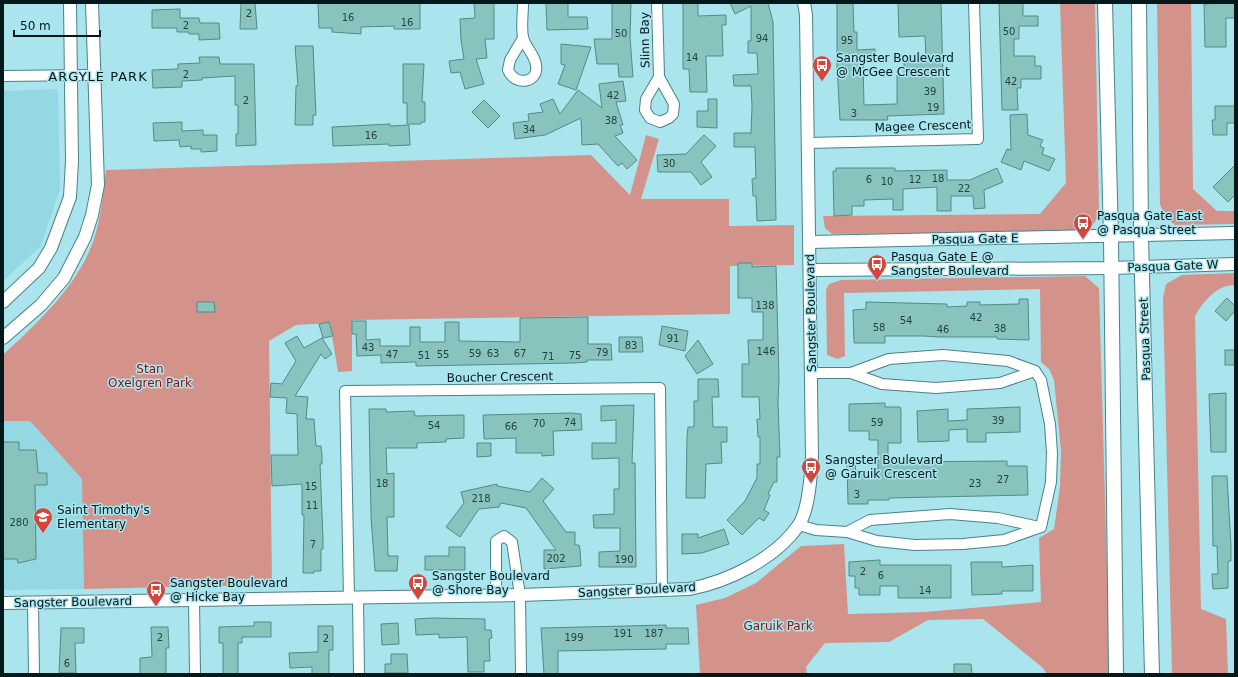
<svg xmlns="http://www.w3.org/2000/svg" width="1238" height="677" viewBox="0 0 1238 677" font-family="'DejaVu Sans',sans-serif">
<rect width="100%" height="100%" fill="#aae5ee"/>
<!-- built -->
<g fill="#94d8e3">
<path d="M58 89 60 189 41 246 3 281V91Z"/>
<path d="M3 421H30L82 479 84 589 3 590Z"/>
</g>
<!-- green -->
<g fill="#d3938b">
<path d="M1060 3H1095L1099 212C1095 224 1092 229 1080 232L832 234 825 228 823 216 1040 214 1066 183Z"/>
<path d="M1157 3H1191L1193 189 1217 211H1235V224L1175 225 1165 217 1160 204Z"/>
<path d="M646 135 659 139 641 199H729V226L794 225V265L730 266V314L352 320V371L338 372 330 323 296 325 269 341 272 585 84 589 82 479 30 421H3V355C38 322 76 288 93 242 101 219 103 194 106 170L591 155 630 195Z"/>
<path d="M1235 273V285C1216 285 1204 301 1195 316L1201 609 1226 619 1228 674H1172L1163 298 1166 284 1182 275Z"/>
<path d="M1085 276 1099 288 1110 674H1047L1043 668 983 619 928 620 889 642 825 643 806 667 807 674H700L696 605 725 598 756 583 801 546 844 544 848 614 925 612 1041 602 1039 538 1054 529 1060 487 1061 451 1054 380 1049 369 1041 362 1040 289 844 293 845 356 838 359 827 355 826 290 829 284 841 280Z"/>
</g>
<!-- building -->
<g fill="#89c3bd" stroke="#528b85">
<path d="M241 3H255L257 29H240Z"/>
<path d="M318 3H420V29H394V26L361 27V34L332 32V28H319Z"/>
<path d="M474 3H494V39H485L487 58 476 59 484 84 465 89 460 72 451 73 449 61 464 59 461 40 460 19 475 18Z"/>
<path d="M546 3H568V17H587L588 29 547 30Z"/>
<path d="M612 3H631L630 38 633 77H619L618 64H597L594 39H612Z"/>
<path d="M683 3H698V16L726 15V25H722L723 56H706L707 92H690L689 69H683Z"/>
<path d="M730 3H768L773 22 776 220 757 221 756 196H753L752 179 756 178 755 147H734V133H751L752 106 751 86H734L733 75 758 74 757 53H748V41H751V6L735 14Z"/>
<path d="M837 3H853L854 32H857V50L875 49V61H863L864 105 897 104V75H904V61H926L925 36 899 37 898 3H941L944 114 887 116 888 120H840L837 66Z"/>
<path d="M999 3H1023V16H1038V26H1019V39H1014V56H1035V66H1041V79H1021V88H1017L1018 110H1002Z"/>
<path d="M1225 3H1235V18H1226V47H1205L1204 4Z"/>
<path d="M180 9V18H199L200 23H219L220 39 199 40V34H189V32H177V28H152V10Z"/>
<path d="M561 44 591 47 576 90 558 84 565 65 561 64Z"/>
<path d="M295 46H313L316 115H313V125H295L296 86H298Z"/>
<path d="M199 57H219L220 64H254L256 145 236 146V134H238V105H235V76L202 78V80L182 81V87L153 88 152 70 178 69V64L200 63Z"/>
<path d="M403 64H424L422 102H425V122H421V124H407V103H403Z"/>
<path d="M623 81 626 101 616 102 623 125H620L623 133 615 136 637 160 627 169 622 163 618 166 598 144 582 145 581 118 545 135 515 139 513 123 529 121 528 114 543 112 540 104 553 99 560 114 578 90 602 108 599 84Z"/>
<path d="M708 99H717V128L697 127V111H708Z"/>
<path d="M484 100 500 116 488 128 472 112Z"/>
<path d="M1215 106H1235V123H1227V135H1213L1212 120H1215Z"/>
<path d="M1027 114 1028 135 1043 140 1040 146 1044 148 1042 154 1055 159 1049 171 1024 161 1021 170 1001 162 1007 149 1011 150 1010 115Z"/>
<path d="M182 122V131L203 130V135H217V151L201 152V149H191V146L180 147 179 140 154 141 153 123Z"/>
<path d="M390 124V126L409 125 410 145 389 146V144L333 146 332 127Z"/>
<path d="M704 135 716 146 701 162 712 177 701 185 691 172H658L657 155 686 154Z"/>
<path d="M1235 165V195L1228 202 1213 187Z"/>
<path d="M836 168H895V171L947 170V180H970L997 168 1003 182 984 190 985 208 974 209 973 196H951V211H937V187L903 189V210H893V199L864 200V206H852V215L834 216 833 171H836Z"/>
<path d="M738 263H752V267L776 266 779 379 778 402 780 457H777V482H774L768 494 770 495 764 510 769 513 764 521 759 518 742 535 727 520 745 501 757 478V464H760V437H758L757 419H760L759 397H742V364H749L748 340H763V312H752V298H738Z"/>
<path d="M1227 298 1235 306V311L1226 321 1215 311Z"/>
<path d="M1019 299H1028L1029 340 997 339V337H940L923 336H885V343H854L853 310 866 309V302L947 304V307L967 306V302H980V305L1019 304Z"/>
<path d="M197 302H214L215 312H197Z"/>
<path d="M588 317V344H611L612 360H587V362L574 363 416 366V362L381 363V355L357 356 356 334H352V321H366V340L380 339V346H410V327H420V342H445V322H459V341L520 342V318Z"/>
<path d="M329 322 333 336 323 338 319 324Z"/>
<path d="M662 326 688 331 685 351 659 345Z"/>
<path d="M297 336 304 348 322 338 332 354 325 359 321 354 295 396 308 397 306 419H314L316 446H321L322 455V464H320L323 539V549H321V571H314V573H303L304 515H302V484L272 486 271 455H298L297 414 286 413 287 398 270 397 271 383 282 384 296 361 285 343Z"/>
<path d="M619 337H642L643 352H619Z"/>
<path d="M698 340 713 364 697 374 685 356Z"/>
<rect x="1225" y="350" width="10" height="15"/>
<path d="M698 379H718L719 397H712L713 427H727V442H721L722 463 706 464 705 498H686L687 437 688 427H694V401H698Z"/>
<path d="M1226 393V452H1211L1209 394Z"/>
<path d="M885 403V407H900L901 410V443H888V462L1007 461V466H1027L1028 495 889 498V500H868V504H848L847 464 855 463 856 473 878 472V440H869V431H849V404Z"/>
<path d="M634 405 632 463H635L636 567H599V552L620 551V528H594L593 515 614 514V489H619V458L592 459V443H616V420L601 421V406Z"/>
<path d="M1020 407V432L986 433V442H967V429L949 430V441L918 442 917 411 948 409V421L967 420V409Z"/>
<path d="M369 409H386V412L414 411 415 416 464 415V438L446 439V442L417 443V448H386L387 474 394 473V517H387L388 556H398L397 571H375L371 517Z"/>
<path d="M571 413 581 414 582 430 553 431 554 455 542 456V453H516V438L484 439 483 415Z"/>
<path d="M3 442H19V450H36L38 473H47V485H35L36 559 18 563 17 559H3Z"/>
<path d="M477 443H491V456L477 457Z"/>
<path d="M1212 476H1227L1231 546V561H1228V588L1213 589 1212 574H1218L1217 546H1213Z"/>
<path d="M542 478 554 489 543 501 566 532H575V545H579L580 549 581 566 544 569V550H556L526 508 501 503 499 507 479 509 460 537 446 527 464 503 461 492 497 484V486L530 492Z"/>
<path d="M724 529 729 544 702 553 682 554V534H698V538Z"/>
<path d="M449 547H465V570H425V556H449Z"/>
<path d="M880 560V565H951V598H898V586H880V595H859V588H855V576H849V562Z"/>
<path d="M971 562H1002V567L1033 565V591H1002V594L972 595Z"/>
<path d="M433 618 485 619V630H491L492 638 489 639 490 661H484V672H468L467 637 439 638V634L416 635 415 619Z"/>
<path d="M254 622H271V637H242V643H238V674H223V643H219V627L254 626Z"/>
<path d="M398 623 399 644 382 645 381 624Z"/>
<path d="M666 625V628H688L689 644H666V649L558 651V674H544L541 628Z"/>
<path d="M318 626H333V650H329V674H312V667L290 668 289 653 318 652Z"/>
<path d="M151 627H168L169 648H166V674H140V658L152 657Z"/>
<path d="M61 628H84V643H75L76 673H59Z"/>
<path d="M391 654H407L408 673H385V664H391Z"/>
<path d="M954 664H971L972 674H954Z"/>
</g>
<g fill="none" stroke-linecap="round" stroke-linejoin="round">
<defs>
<g id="minor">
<path d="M523 3C523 14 521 27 523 37 525 47 535 55 536 65 539 83 515 87 508 70L510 60 523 38"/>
<path d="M657 3 659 77 674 104 673 114 669 118 660 122 650 118 645 110 646 99 659 77"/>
<path d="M3 76 94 75"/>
<path d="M808 143 978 139 974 3"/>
<path d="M812 373H851L882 384 936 388 1000 383 1035 371"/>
<path d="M851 373 889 359 943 355 1008 361 1035 371 1041 380 1050 424 1052 453 1051 482 1041 527"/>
<path d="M799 525 816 530 847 532 877 541 915 545 963 544 1004 540 1041 527"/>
<path d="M847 532 870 520 950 514 998 518 1039 527"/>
<path d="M496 594V541L504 536 512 542 520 595 521 674"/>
<path d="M349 598 345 391 660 388 662 590"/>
<path d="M358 598 359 674"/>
<path d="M194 600 195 674"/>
<path d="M33 603 34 674"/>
</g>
<g id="tertiary">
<path d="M810 242 1235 233"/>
<path d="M810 270 1111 268 1235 264"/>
<path d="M3 302 39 268 51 248 70 197 72 161 70 3"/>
<path d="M3 338 41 305 64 278 85 237 92 215 98 185 92 3"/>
<path d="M3 603 520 595 689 589C727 582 775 559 798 526 809 511 811 475 812 457L806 15 804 3"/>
</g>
<g id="secondary">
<path d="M1105 3 1111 237 1116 674"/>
<path d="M1139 3 1141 236 1152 674"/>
</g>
</defs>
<!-- minor casing -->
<use href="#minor" stroke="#49818a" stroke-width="12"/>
<!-- tertiary casing -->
<use href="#tertiary" stroke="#49818a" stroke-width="14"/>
<!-- secondary casing -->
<use href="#secondary" stroke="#49818a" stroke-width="16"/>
<!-- minor -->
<use href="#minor" stroke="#fff" stroke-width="10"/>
<!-- tertiary -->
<use href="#tertiary" stroke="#fff" stroke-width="12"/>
<!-- secondary -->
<use href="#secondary" stroke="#fff" stroke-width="14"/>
</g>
<!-- icons -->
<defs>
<symbol id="bus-pin" viewBox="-11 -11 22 30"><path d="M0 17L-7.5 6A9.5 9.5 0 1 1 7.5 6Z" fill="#d4463c" stroke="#aae5ee"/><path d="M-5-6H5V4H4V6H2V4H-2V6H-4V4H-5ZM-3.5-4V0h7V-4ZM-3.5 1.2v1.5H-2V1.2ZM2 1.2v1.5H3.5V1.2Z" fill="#fff"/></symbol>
<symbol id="school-pin" viewBox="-11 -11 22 30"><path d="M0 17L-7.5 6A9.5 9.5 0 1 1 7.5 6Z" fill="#d4463c" stroke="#aae5ee"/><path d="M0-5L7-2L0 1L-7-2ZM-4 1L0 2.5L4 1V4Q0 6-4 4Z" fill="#fff"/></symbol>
</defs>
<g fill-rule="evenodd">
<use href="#bus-pin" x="811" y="54" width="22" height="30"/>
<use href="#bus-pin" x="1072" y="212" width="22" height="30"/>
<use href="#bus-pin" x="866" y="253" width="22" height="30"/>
<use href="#bus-pin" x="800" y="456" width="22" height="30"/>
<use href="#school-pin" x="32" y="506" width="22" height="30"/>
<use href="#bus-pin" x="407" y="572" width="22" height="30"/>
<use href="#bus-pin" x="145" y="579" width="22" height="30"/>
</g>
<g text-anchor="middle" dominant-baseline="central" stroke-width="3" stroke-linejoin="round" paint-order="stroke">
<!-- number labels -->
<g font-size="10" fill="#244344">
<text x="249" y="13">2</text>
<text x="348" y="17">16</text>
<text x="407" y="22">16</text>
<text x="186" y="25">2</text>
<text x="1009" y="31">50</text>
<text x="621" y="33">50</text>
<text x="762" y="38">94</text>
<text x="847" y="40">95</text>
<text x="692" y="57">14</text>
<text x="186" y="74">2</text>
<text x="1011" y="81">42</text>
<text x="930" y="91">39</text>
<text x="613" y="95">42</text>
<text x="246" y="100">2</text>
<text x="933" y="107">19</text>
<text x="854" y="113">3</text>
<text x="611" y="120">38</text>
<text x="529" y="129">34</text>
<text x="371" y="135">16</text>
<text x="669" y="163">30</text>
<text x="938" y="178">18</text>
<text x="869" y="179">6</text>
<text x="915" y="179">12</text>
<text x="887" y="181">10</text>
<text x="964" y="188">22</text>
<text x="765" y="305">138</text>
<text x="976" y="317">42</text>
<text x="906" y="320">54</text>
<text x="879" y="327">58</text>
<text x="1000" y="328">38</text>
<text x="943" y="329">46</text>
<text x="673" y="338">91</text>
<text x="631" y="345">83</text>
<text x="368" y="347">43</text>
<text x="766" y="351">146</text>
<text x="602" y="352">79</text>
<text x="475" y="353">59</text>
<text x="493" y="353">63</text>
<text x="520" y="353">67</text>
<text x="392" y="354">47</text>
<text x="443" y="354">55</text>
<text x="424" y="355">51</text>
<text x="575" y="355">75</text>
<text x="548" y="356">71</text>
<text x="998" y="420">39</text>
<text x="570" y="422">74</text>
<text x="877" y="422">59</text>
<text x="539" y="423">70</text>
<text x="434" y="425">54</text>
<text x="511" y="426">66</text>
<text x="1003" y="479">27</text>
<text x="382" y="483">18</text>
<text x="975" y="483">23</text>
<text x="311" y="486">15</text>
<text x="857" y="494">3</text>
<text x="481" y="498">218</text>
<text x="312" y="505">11</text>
<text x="19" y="522">280</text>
<text x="313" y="544">7</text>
<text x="556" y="558">202</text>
<text x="624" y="559">190</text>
<text x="863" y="571">2</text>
<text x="881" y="575">6</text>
<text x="925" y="590">14</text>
<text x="623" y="633">191</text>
<text x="654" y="633">187</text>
<text x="160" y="637">2</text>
<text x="574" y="637">199</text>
<text x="326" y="638">2</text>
<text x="67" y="663">6</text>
</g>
<!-- street labels -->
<g font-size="12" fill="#02181b" stroke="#aae5ee">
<text transform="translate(645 40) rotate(-91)">Slinn Bay</text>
<text transform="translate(923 126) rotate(-2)">Magee Crescent</text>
<text transform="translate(975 239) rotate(-1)">Pasqua Gate E</text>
<text transform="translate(1173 266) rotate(-2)">Pasqua Gate W</text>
<text transform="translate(811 313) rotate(-91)">Sangster Boulevard</text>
<text transform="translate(1145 339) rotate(-92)">Pasqua Street</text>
<text transform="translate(500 377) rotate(-1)">Boucher Crescent</text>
<text transform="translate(637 590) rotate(-3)">Sangster Boulevard</text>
<text transform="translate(73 602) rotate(-1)">Sangster Boulevard</text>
</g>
<!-- poi labels -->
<g font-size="12" fill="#02181b" stroke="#aae5ee" text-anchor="start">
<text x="836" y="58">Sangster Boulevard<tspan x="836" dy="14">@ McGee Crescent</tspan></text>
<text x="1097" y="216">Pasqua Gate East<tspan x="1097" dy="14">@ Pasqua Street</tspan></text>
<text x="891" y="257">Pasqua Gate E @<tspan x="891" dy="14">Sangster Boulevard</tspan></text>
<text x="825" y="460">Sangster Boulevard<tspan x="825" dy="14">@ Garuik Crescent</tspan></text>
<text x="57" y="510">Saint Timothy's<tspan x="57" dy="14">Elementary</tspan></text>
<text x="432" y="576">Sangster Boulevard<tspan x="432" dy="14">@ Shore Bay</tspan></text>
<text x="170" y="583">Sangster Boulevard<tspan x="170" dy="14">@ Hicke Bay</tspan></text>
</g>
<!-- park labels -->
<g font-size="12" fill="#8b1211" stroke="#aae5ee">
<text x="150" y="369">Stan<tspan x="150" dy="14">Oxelgren Park</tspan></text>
<text x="778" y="626">Garuik Park</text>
</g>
<!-- neighbourhood labels -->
<g font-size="13" letter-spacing="1" fill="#02181b" stroke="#aae5ee">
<text x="98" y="76">ARGYLE PARK</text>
</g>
</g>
<!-- border -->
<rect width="1238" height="677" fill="none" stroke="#02181b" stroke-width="8"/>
<!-- scale -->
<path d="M14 30v6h86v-6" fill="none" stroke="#02181b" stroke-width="2"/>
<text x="20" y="30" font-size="12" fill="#02181b" stroke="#aae5ee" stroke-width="3" paint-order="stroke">50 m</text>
</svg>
